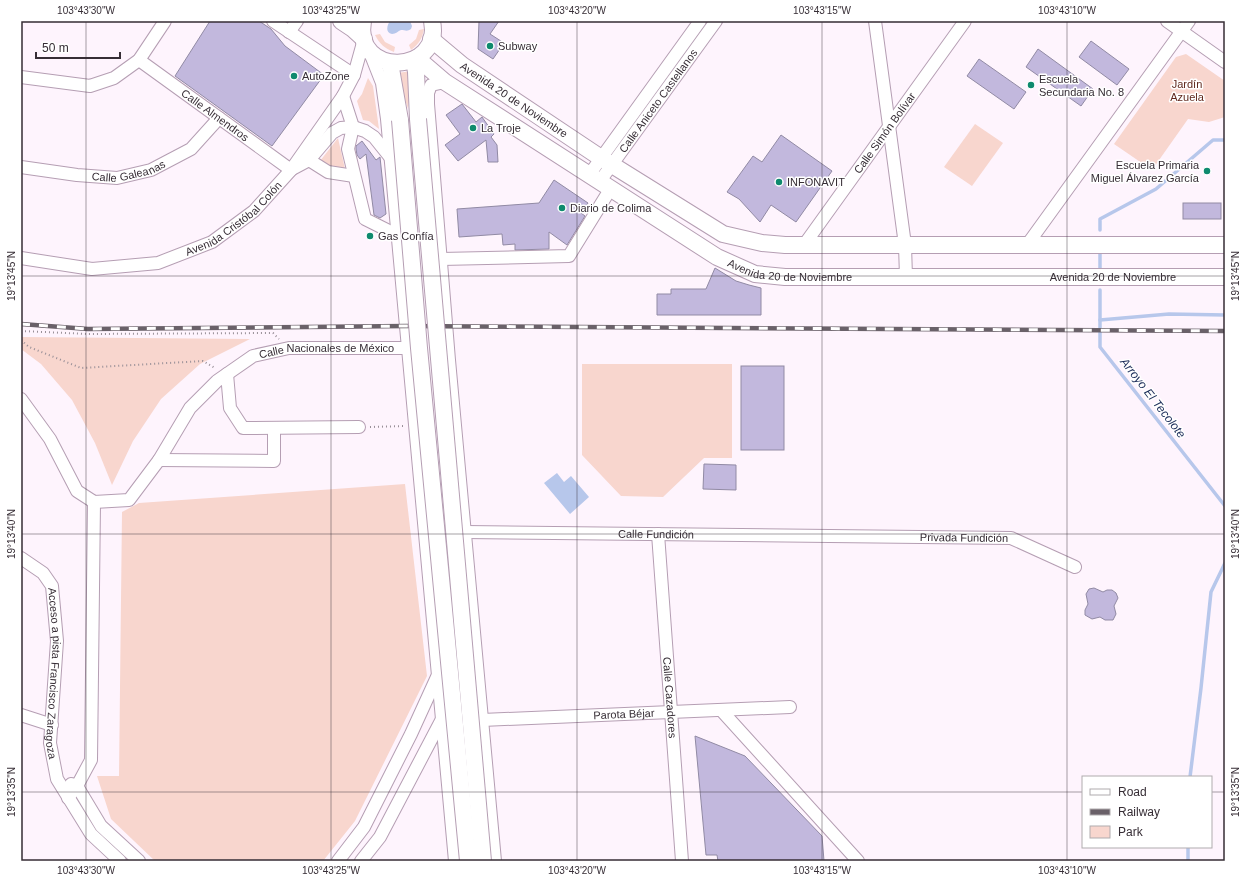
<svg xmlns="http://www.w3.org/2000/svg" width="1246" height="882" viewBox="0 0 1246 882" font-family="Arial,sans-serif">
<rect width="100%" height="100%" fill="#fef4fd"/>
<!-- green -->
<g fill="#f8d6ce">
<path d="M424 29C422 39 419 44 411 50L409 45 416 39 419 30Z"/>
<path d="M380 34 385 42 395 47 394 52C384 48 380 44 375 35Z"/>
<path d="M1186 54 1225 81V117L1209 122 1188 119 1152 170 1114 144 1176 57Z"/>
<path d="M412 71 408 109 397 73Z"/>
<path d="M368 78 373 86 379 129 369 121 363 120 357 101 362 94Z"/>
<path d="M975 124 1003 143 972 186 944 167Z"/>
<path d="M338 138 345 169 328 168 320 161Z"/>
<path d="M21 337 250 339 200 364 161 399 133 441 112 485 95 443 72 400 41 364 21 349Z"/>
<path d="M582 364H732V458H704L663 497 621 496 582 455Z"/>
<path d="M405 484 427 676 355 821 323 861H155L111 819 97 776H119L122 512 139 503Z"/>
</g>
<!-- water -->
<g fill="#b7c7eb">
<path d="M390 21H410L412 26 411 29C407 32 405 30 401 30 398 31 396 34 392 34 385 33 387 25 390 21Z"/>
<path d="M557 473 564 482 571 476 589 497 570 514 544 483Z"/>
</g>
<g fill="none" stroke-linecap="round" stroke-linejoin="round">
<!-- stream -->
<g stroke="#b7c7eb" stroke-width="3.5">
<path d="M1100 230V219L1156 189 1213 140H1225"/>
<path d="M1100 252V271"/>
<path d="M1100 290V347L1225 506"/>
<path d="M1100 320 1169 314 1225 315"/>
<path d="M1190 777 1201 688 1211 592 1225 563"/>
<path d="M1188 847V861"/>
</g>
</g>
<!-- building -->
<g fill="#c2b8dd" stroke="#918aa4">
<path d="M210 21H259L271 29 285 46 324 75 272 146 175 76Z"/>
<path d="M479 21H499L490 34 504 43 493 59 478 49Z"/>
<path d="M1091 41 1129 69 1117 85 1079 57Z"/>
<path d="M1038 49 1093 89 1081 106 1026 67Z"/>
<path d="M979 59 1026 92 1014 109 967 76Z"/>
<path d="M462 104 476 122 482 117 494 134 491 137 497 145 498 162H488L486 140 458 161 445 145 460 134 446 115Z"/>
<path d="M781 135 832 171 796 222 771 205 760 222 739 199 727 192 753 156 762 162Z"/>
<path d="M362 141 376 160 380 157 386 214 380 218 374 215 366 154 360 159 357 155 356 149V146Z"/>
<path d="M554 180 588 203 581 213 585 216 567 245 549 232V249L515 250V244L503 245 502 234 459 237 457 209 539 203Z"/>
<rect x="1183" y="203" width="38" height="16"/>
<path d="M715 268 736 281 749 285 761 288V315H657V294H671V289H706Z"/>
<rect x="741" y="366" width="43" height="84"/>
<path d="M704 464 736 465V490L703 489Z"/>
<path d="M1094 588 1103 592 1107 590H1112L1116 593 1118 598 1114 606 1116 614 1113 620H1105L1100 617 1092 619 1085 615V610L1088 604 1086 594 1089 589Z"/>
<path d="M695 736 745 756 822 836 824 861H718L717 855H706Z"/>
</g>
<g fill="none" stroke-linecap="round" stroke-linejoin="round">
<defs>
<g id="minor">
<path d="M273 21 354 75"/>
<path d="M875 21 905 245 906 277"/>
<path d="M1167 21 1225 62"/>
<path d="M289 32 297 21"/>
<path d="M369 50 382 83 387 119 455 861"/>
<path id="s1" d="M139 60 291 170"/>
<path d="M21 77 90 86 114 78 139 60 165 21"/>
<path d="M445 82 431 85 428 93V104L449 360 495 861"/>
<path d="M343 96 353 127 348 149 365 219 397 235"/>
<path d="M309 160 328 172 354 176"/>
<path id="s2" d="M21 167 77 175 117 178 151 170 191 149 219 118"/>
<path d="M294 168 309 160 332 133 341 128 353 127 365 131 374 137 390 157"/>
<path d="M589 175 700 21"/>
<path id="s3" d="M600 181 716 21"/>
<path id="s4" d="M804 245 965 21"/>
<path d="M1027 245 1189 21"/>
<path id="s5" d="M21 258 92 269 158 263 212 242 254 211 291 170 343 96 354 75 364 39"/>
<path d="M441 259 569 256 611 188"/>
<path d="M227 374 230 408 243 428 359 427"/>
<path id="s6" d="M21 399 50 439 77 491 94 502 129 500 159 460 190 408 217 381 253 356 289 348H409"/>
<path d="M159 460 274 461V428"/>
<path id="s7" d="M465 532 1011 538 1075 567"/>
<path id="s8" d="M658 534 682 861"/>
<path id="s9" d="M21 558 43 573 52 586 57 641 50 743 57 779 91 834 120 861"/>
<path d="M721 710 858 861"/>
<path d="M21 715 52 725"/>
<path id="s10" d="M482 720 790 707"/>
<path d="M71 784 77 786 101 826 139 861"/>
<path d="M68 798 77 786 91 760 94 502"/>
<path d="M338 861 364 827 411 734 437 677"/>
<path d="M361 861 380 837 442 719"/>
</g>
<g id="major">
<path d="M341 21 353 29 364 39"/>
<path d="M363 21C353 78 443 75 432 21"/>
<path id="s11" d="M431 39 462 65 601 158 723 234 762 243 785 245H1225"/>
<path id="s12" d="M417 58 445 82 717 257 755 274 785 277H1225"/>
<path d="M414 60 416 72 418 119"/>
<path d="M390 63 400 120"/>
</g>
</defs>
<!-- minor casing -->
<use href="#minor" stroke="#b59eb3" stroke-width="14"/>
<!-- major casing -->
<use href="#major" stroke="#b59eb3" stroke-width="18"/>
<!-- path -->
<g stroke="#988f97" stroke-width="2" stroke-dasharray="1 3" stroke-linecap="butt">
<path d="M21 331 88 334 273 333 279 339"/>
<path d="M21 340 29 347 81 368 203 361 215 368"/>
<path d="M370 427 404 426"/>
</g>
<!-- minor -->
<use href="#minor" stroke="#fff" stroke-width="12"/>
<!-- major -->
<use href="#major" stroke="#fff" stroke-width="16"/>
<defs>
<path id="rail" d="M21 324 88 329 407 326 1225 331"/>
</defs>
<!-- rail casing -->
<use href="#rail" stroke="#6a6169" stroke-width="4.5"/>
<!-- rail -->
<use href="#rail" stroke="#fff" stroke-width="3" stroke-dasharray="9" stroke-linecap="butt"/>
<defs>
<g id="major-bridge">
<path d="M418 119 483 861"/>
<path d="M400 120 419 348 468 861"/>
</g>
</defs>
<!-- major-bridge casing -->
<use href="#major-bridge" stroke="#b59eb3" stroke-width="18" stroke-linecap="butt"/>
<!-- major-bridge -->
<use href="#major-bridge" stroke="#fff" stroke-width="16"/>
</g>
<!-- ticks -->
<path fill="none" stroke="#362d35" stroke-width="1" stroke-opacity="0.45" d="M86 21V861M331 21V861M577 21V861M822 21V861M1067 21V861M21 276H1225M21 534H1225M21 792H1083M1211 792H1225"/>
<!-- markers -->
<g fill="#0e8a6e" stroke="#fff" stroke-width="1.5">
<circle cx="490" cy="46" r="4"/>
<circle cx="294" cy="76" r="4"/>
<circle cx="1031" cy="85" r="4"/>
<circle cx="473" cy="128" r="4"/>
<circle cx="1207" cy="171" r="4"/>
<circle cx="779" cy="182" r="4"/>
<circle cx="562" cy="208" r="4"/>
<circle cx="370" cy="236" r="4"/>
</g>
<g text-anchor="middle" dominant-baseline="central" stroke-width="3" stroke-linejoin="round" paint-order="stroke">
<!-- poi labels -->
<g font-size="11" fill="#362d35" stroke="#fff" text-anchor="start">
<text x="498" y="46">Subway</text>
<text x="302" y="76">AutoZone</text>
<text x="1039" y="79">Escuela<tspan x="1039" dy="13">Secundaria No. 8</tspan></text>
<text x="481" y="128">La Troje</text>
<text x="1199" y="165" text-anchor="end">Escuela Primaria<tspan x="1199" dy="13">Miguel Álvarez García</tspan></text>
<text x="787" y="182">INFONAVIT</text>
<text x="570" y="208">Diario de Colima</text>
<text x="378" y="236">Gas Confía</text>
</g>
<!-- park labels -->
<g font-size="11" fill="#60291e" stroke="#fff">
<text x="1187" y="84">Jardín<tspan x="1187" dy="13">Azuela</tspan></text>
</g>
<!-- street labels -->
<g font-size="11" fill="#362d35" stroke="#fff">
<text stroke="none"><textPath href="#s11" startOffset="103">Avenida 20 de Noviembre</textPath></text>
<text stroke="none"><textPath href="#s3" startOffset="99">Calle Aniceto Castellanos</textPath></text>
<text stroke="none"><textPath href="#s1" startOffset="94">Calle Almendros</textPath></text>
<text stroke="none"><textPath href="#s4" startOffset="138">Calle Simón Bolívar</textPath></text>
<text stroke="none"><textPath href="#s2" startOffset="109">Calle Galeanas</textPath></text>
<text stroke="none"><textPath href="#s5" startOffset="227">Avenida Cristóbal Colón</textPath></text>
<text stroke="none"><textPath href="#s12" startOffset="436">Avenida 20 de Noviembre</textPath></text>
<text stroke="none"><textPath href="#s12" startOffset="760">Avenida 20 de Noviembre</textPath></text>
<text stroke="none"><textPath href="#s6" startOffset="430">Calle Nacionales de México</textPath></text>
<text stroke="none"><textPath href="#s7" startOffset="191">Calle Fundición</textPath></text>
<text stroke="none"><textPath href="#s7" startOffset="499">Privada Fundición</textPath></text>
<text stroke="none"><textPath href="#s9" startOffset="130">Acceso a pista Francisco Zaragoza</textPath></text>
<text stroke="none"><textPath href="#s8" startOffset="164">Calle Cazadores</textPath></text>
<text stroke="none"><textPath href="#s10" startOffset="142">Parota Béjar</textPath></text>
</g>
<!-- water labels -->
<g font-size="12" font-style="italic" fill="#1a2b58" stroke="#fff">
<text transform="translate(1153 398) rotate(52)">Arroyo El Tecolote</text>
</g>
</g>
<!-- border -->
<rect width="1246" height="882" fill="none" stroke="#ffffff" stroke-width="44"/>
<!-- legend -->
<rect x="1082" y="776" width="130" height="72" fill="#ffffff" stroke="#afabae"/>
<rect x="1090" y="789" width="20" height="6" fill="#ffffff" stroke="#afabae"/>
<text x="1118" y="796" font-size="12" fill="#362d35">Road</text>
<rect x="1090" y="809" width="20" height="6" fill="#6a6169" stroke="#afabae"/>
<text x="1118" y="816" font-size="12" fill="#362d35">Railway</text>
<rect x="1090" y="826" width="20" height="12" fill="#f8d6ce" stroke="#afabae"/>
<text x="1118" y="836" font-size="12" fill="#362d35">Park</text>
<!-- scale -->
<path d="M36 52v6h84v-6" fill="none" stroke="#362d35" stroke-width="2"/>
<text x="42" y="52" font-size="12" fill="#362d35" stroke="#ffffff" stroke-width="3" paint-order="stroke">50 m</text>
<rect x="22" y="22" width="1202" height="838" fill="none" stroke="#362d35" stroke-width="1.5"/>
<g font-size="10" text-anchor="middle" fill="#362d35">
<text x="86" y="14">103°43'30"W</text>
<text x="331" y="14">103°43'25"W</text>
<text x="577" y="14">103°43'20"W</text>
<text x="822" y="14">103°43'15"W</text>
<text x="1067" y="14">103°43'10"W</text>
<text transform="translate(11 276) rotate(-90)" y="4">19°13'45"N</text>
<text transform="translate(1235 276) rotate(-90)" y="4">19°13'45"N</text>
<text transform="translate(11 534) rotate(-90)" y="4">19°13'40"N</text>
<text transform="translate(1235 534) rotate(-90)" y="4">19°13'40"N</text>
<text transform="translate(11 792) rotate(-90)" y="4">19°13'35"N</text>
<text transform="translate(1235 792) rotate(-90)" y="4">19°13'35"N</text>
<text x="86" y="874">103°43'30"W</text>
<text x="331" y="874">103°43'25"W</text>
<text x="577" y="874">103°43'20"W</text>
<text x="822" y="874">103°43'15"W</text>
<text x="1067" y="874">103°43'10"W</text>
</g>
</svg>
